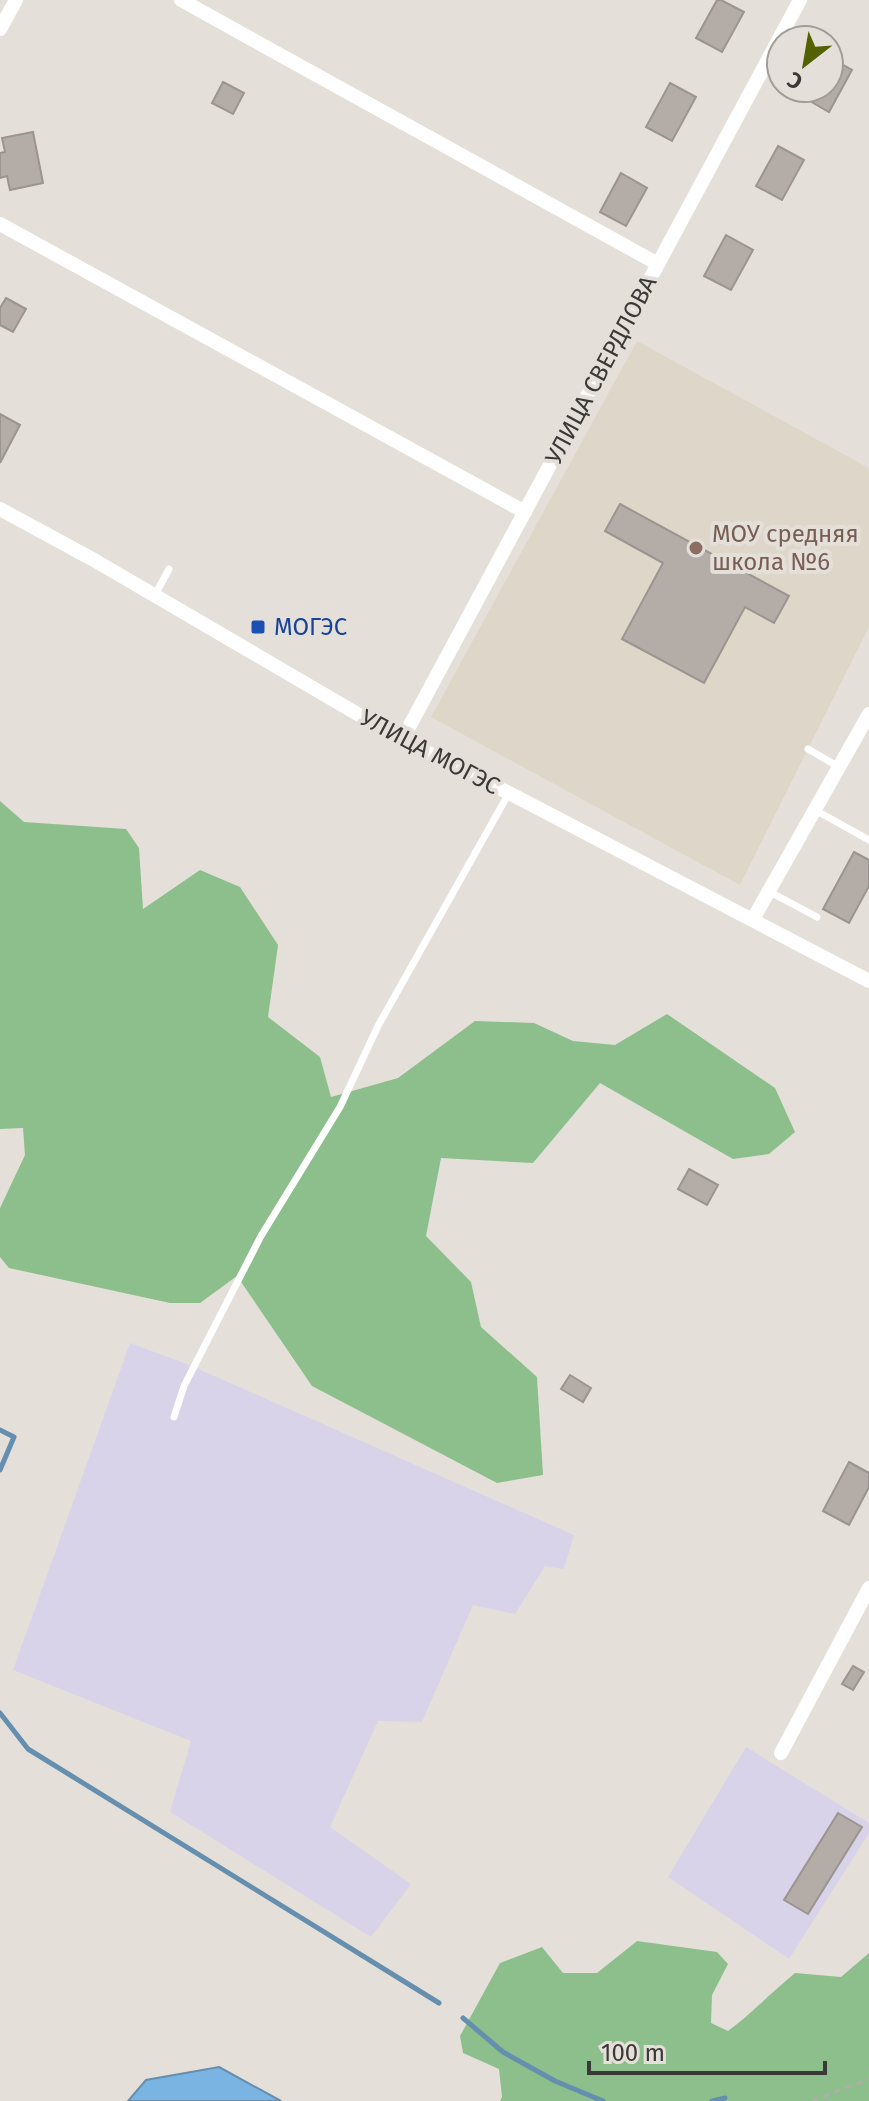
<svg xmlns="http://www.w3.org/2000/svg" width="869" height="2101" viewBox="0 0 869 2101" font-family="'Fira Sans',sans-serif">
<rect width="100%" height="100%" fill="#e4e0d9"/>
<!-- industrial -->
<g fill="#d8d3e9">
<path d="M130 1343 187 1364 574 1535 564 1569 545 1566 515 1614 473 1605 422 1722 378 1721 330 1827 411 1884 371 1937 170 1812 191 1741 13 1670Z"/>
<path d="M746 1747 869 1823V1833L789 1959 668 1877Z"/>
</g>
<!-- built -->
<path fill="#ded6c8" d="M637 341 869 468V627L740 885 431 717Z"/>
<!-- forest -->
<g fill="#8cbf8b">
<path d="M0 801 24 822 126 829 139 848 143 909 200 870 240 887 278 945 268 1017 320 1057 331 1097 398 1078 475 1021 534 1023 573 1041 615 1045 667 1014 775 1088 795 1132 769 1154 733 1159 600 1083 533 1163 441 1158 426 1236 471 1282 481 1327 537 1377 543 1475 497 1483 312 1386 237 1276 200 1303H170L9 1268 0 1257V1208L25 1155 23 1128 0 1129Z"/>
<path d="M637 1941 717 1952 728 1964 712 1995 711 2023 728 2031C752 2013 772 1992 795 1973L841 1977 869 1953V2101H500L502 2097 499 2069 463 2053 460 2036 500 1963 542 1947 563 1973H597Z"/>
</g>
<!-- water -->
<path fill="#79b4e3" stroke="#668faf" stroke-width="2" d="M219 2067 281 2101H128L146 2080Z"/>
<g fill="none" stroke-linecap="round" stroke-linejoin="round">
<!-- stream -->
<g stroke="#668faf" stroke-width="5">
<path d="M0 1430 14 1437 0 1470"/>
<path d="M0 1713 28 1749 439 2003"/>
<path d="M463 2018 503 2052 555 2081 603 2101"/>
<path d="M712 2101 725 2098"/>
</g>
</g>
<!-- building -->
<g fill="#b3aca7" stroke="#9b9490" stroke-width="2">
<path d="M717 0H721L744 12 722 52 696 38Z"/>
<path d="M829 57 852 70 829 112 803 97 808 88H829Z"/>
<path d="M223 82 244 93 233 114 212 103Z"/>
<path d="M670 83 696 97 672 141 646 127Z"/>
<path d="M33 132 43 183 10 190 7 176 0 178V153L5 152 2 138Z"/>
<path d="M778 146 804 160 782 200 756 186Z"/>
<path d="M621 173 647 188 626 226 600 212Z"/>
<path d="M726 235 753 250 731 290 704 276Z"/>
<path d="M6 298 26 309 13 332 0 325V308Z"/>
<path d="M0 414 20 425 0 463Z"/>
<path d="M620 504 789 596 774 623 745 607 704 683 622 639 663 563 605 531Z"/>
<path d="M854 852 869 860V886L849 923 823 909Z"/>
<path d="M689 1169 718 1185 707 1205 678 1189Z"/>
<path d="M570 1375 591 1388 583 1402 561 1389Z"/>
<path d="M849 1462 869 1473V1487L849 1525 823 1511Z"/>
<path d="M853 1666 864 1672 853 1690 842 1684Z"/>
<path d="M838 1813 862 1827 808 1914 784 1900Z"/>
</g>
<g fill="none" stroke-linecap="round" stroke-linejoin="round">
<!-- path -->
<path stroke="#b0ada8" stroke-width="3" stroke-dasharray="6 6" stroke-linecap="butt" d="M812 2101 869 2079"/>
<!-- lane -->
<g stroke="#fff" stroke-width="7">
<path d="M155 595 169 569"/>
<path d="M808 749 839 767"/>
<path d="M815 810 869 840"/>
<path d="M770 892 817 917"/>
<path d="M174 1417 184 1386 261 1236 340 1107 378 1026 509 793"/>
</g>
<!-- street -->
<g stroke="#fff" stroke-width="14">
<path d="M181 0 658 264"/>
<path d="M0 29 16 0"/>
<path d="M0 224 525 512"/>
<path d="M0 509 94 560 402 740 509 793 869 981"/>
<path d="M402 740 800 0"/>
<path d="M753 919 869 714"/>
<path d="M781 1753 869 1588"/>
</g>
</g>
<!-- markers -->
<circle fill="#8d6e63" stroke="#e4e0d9" stroke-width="3" cx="696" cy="548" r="8"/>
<rect fill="#1a4fb4" stroke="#e4e0d9" stroke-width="3" x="250" y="619" width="16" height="16" rx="4"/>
<g text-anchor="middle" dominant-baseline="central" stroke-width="8" stroke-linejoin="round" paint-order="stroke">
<!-- street labels -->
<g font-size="24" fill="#3b3937" stroke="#e4e0d9">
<text transform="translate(601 370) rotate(-62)">УЛИЦА СВЕРДЛОВА</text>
<text transform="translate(430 752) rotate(28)">УЛИЦА МОГЭС</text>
</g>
<!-- education labels -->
<g font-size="24" fill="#785e54" stroke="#e4e0d9" text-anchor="start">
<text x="712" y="534">МОУ средняя<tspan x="712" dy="28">школа №6</tspan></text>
</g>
<!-- transit labels -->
<g font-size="24" fill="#164399" stroke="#e4e0d9" text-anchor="start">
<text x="274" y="627">МОГЭС</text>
</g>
</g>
<!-- north arrow -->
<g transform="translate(805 64) rotate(211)"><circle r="38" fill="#e4e0d9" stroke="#a09d98" stroke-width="2"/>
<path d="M0-6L14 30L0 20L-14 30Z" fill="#546101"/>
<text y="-12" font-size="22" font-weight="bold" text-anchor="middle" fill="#3b3937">С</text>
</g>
<!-- scale -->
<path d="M589 2061v12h236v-12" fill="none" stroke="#3b3937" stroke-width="4"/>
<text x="601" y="2061" font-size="24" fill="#3b3937" stroke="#e4e0d9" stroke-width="6" paint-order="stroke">100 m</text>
</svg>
